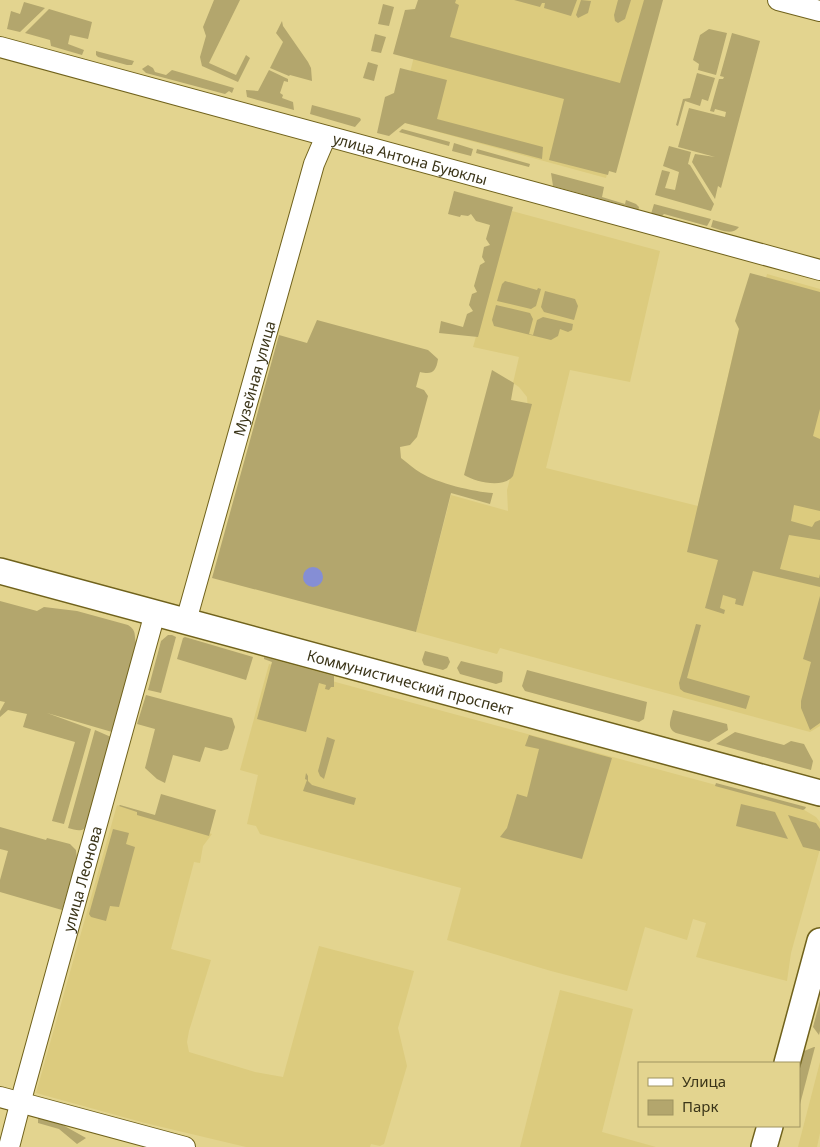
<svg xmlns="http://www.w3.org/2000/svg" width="820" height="1147" viewBox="0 0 820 1147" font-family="'Noto Sans',sans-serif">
<rect width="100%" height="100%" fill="#e3d48f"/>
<!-- built -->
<g fill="#dccb7e">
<path d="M428 0H651L606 178 398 121Z"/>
<path d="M512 211 660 251 630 382 570 370 546 468 698 506 745 302 759 305 767 274 820 289V726L810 732 500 648 497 654 416 632 451 495 508 511 507 490 528 411 527 397 519 387 513 383 519 357 473 347Z"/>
<path d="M269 664 801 808 816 817 820 822V849L791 953 787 981 696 957 706 923 693 919 687 940 645 927 627 991 551 971 447 940 461 888 260 834 256 826 247 824 258 775 240 770Z"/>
<path d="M117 805 212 834 203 846 200 863 194 862 171 949 211 960 189 1031 187 1042 189 1052 255 1072 283 1077 319 946 414 971 398 1028 407 1066 384 1144 380 1146 371 1144 370 1147H246L145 1123 36 1093Z"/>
<path d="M560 990 633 1009 602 1132 656 1147H520Z"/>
<path d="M820 1062V1133L817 1147H798Z"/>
</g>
<!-- green -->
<g fill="#b3a66d">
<path d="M214 0H240L209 63 236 75 246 55 250 58 238 82 202 66 200 57 206 36 203 27Z"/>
<path d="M418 0H461H456L455 3 459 5 450 37 620 83 644 0H663L616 173 609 171 608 175 549 160 564 99 393 54 405 10 415 9Z"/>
<path d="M514 0H577L571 16 544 8 545 3H542L540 7Z"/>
<path d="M581 0 591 1 588 13 578 18 576 15Z"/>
<path d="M618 0H631L625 19 618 23 615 21 614 15Z"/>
<path d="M24 2 45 8 20 32 7 29 11 11 20 14Z"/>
<path d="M383 4 394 7 389 26 378 24Z"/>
<path d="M49 9 92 22 88 39 70 35 68 44 84 50 82 55 51 46 50 40 25 33Z"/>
<path d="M282 21 283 26 308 62 311 68 312 81 290 75 289 76 270 68 283 42 276 33Z"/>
<path d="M709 29 727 33 716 75 698 70 699 64 693 60 700 35Z"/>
<path d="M732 33 760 41 721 188 718 186 715 199 692 162 695 154 715 157 678 147 689 108 725 117 726 112 715 109 714 112 710 111 719 79H723L724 77 720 76Z"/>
<path d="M375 34 386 37 381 53 371 51Z"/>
<path d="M96 51 134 61 132 65H127L98 57 96 55Z"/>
<path d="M368 62 378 65 374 81 363 78Z"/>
<path d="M148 65 153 68 155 72 166 75 172 70 234 88 232 93 229 91 225 94 146 73 142 69Z"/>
<path d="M400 68 447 80 437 119 543 147 542 159 405 123 389 136 377 133 385 97 394 93Z"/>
<path d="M269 70 288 79V82L284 81 280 93 283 95 282 98 293 102 294 110 247 97 246 90 258 91Z"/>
<path d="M697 73 715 78 708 101 702 99 700 106 685 101 678 126 676 125 683 99 690 98Z"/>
<path d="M312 105 360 118 361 120 355 127 310 114Z"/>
<path d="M402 129 450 142 449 146 399 132Z"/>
<path d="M454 143 473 149 471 156 452 151Z"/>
<path d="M669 146 691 152 688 164 690 165 714 204 711 211 655 195 662 170 670 172 665 188 675 190 679 172 663 166Z"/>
<path d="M477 149 530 164 529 167 476 153Z"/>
<path d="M551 173 604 187 602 197 625 204 626 200 636 204 639 207 638 212H629L627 206 553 186Z"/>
<path d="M454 191 513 207 478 337 439 333 441 321 463 327 467 314 473 311 469 305 472 294 477 292 474 286 480 265 485 262 482 257 484 247 490 245 486 239 490 225 476 221 471 214 468 216 461 215 460 217 448 214Z"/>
<path d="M654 204 711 219 707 226 664 214 657 221 651 214Z"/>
<path d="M713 220 739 227C732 236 721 230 711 227Z"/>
<path d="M750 273 820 292V409L813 436 820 439V511L794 505 791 521 812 527 815 522 820 520V540L789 535 780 569 819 578 820 574V587L753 571 743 606 735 604 736 599 723 595 720 608 725 610 724 614 705 608 718 560 687 552 739 329 735 321Z"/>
<path d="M505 281 537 290 538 288 541 289 536 306 531 309 497 301 502 284Z"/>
<path d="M545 291 575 299 578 306 574 320 544 312 541 307Z"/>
<path d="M496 305 530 313 533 319 529 334 533 335 537 320 543 317 573 324 572 330 568 332 560 329 558 336 551 340 494 326 492 320Z"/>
<path d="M317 320 428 350 438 359C436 372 432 375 420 372L416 387 424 390 428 396 417 437 410 445 400 447 401 458C408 463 414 469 421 473 437 483 474 492 493 493L490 504 451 493 416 632 212 578 279 335 307 343Z"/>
<path d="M492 370 514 383 511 400 532 404 513 476C503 489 476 482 464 475Z"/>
<path d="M820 596V723L810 730 801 708V701L811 662 803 659Z"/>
<path d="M0 601 37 611 44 607 77 611 128 625C138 631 133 637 137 645L112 732 47 713 91 729 64 824 52 821 75 742 23 727 27 714 8 710 0 717V711L5 702 0 701Z"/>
<path d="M696 624 701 625 687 678 750 696 746 709 684 692 680 689 679 683Z"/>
<path d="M168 635H172L176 637 161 693 148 690 161 641Z"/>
<path d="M185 637 253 657 246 680 177 659 183 638Z"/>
<path d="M425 651 448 657 450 662 447 668 443 670 424 665 422 660Z"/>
<path d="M264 657 334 676V687H331L329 690 325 689 326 685 319 683 306 732 257 719 272 662 264 659Z"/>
<path d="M461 661 501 671 503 672 502 682 496 684 460 674 457 668Z"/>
<path d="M527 670 647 702 644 719 639 722 525 691 522 686Z"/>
<path d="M146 695 232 718 235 727 228 749 221 751 205 747 200 762 173 755 165 783 157 779 145 768 155 729 137 724Z"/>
<path d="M673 710 727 724 728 730 709 742 676 733C666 728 671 719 673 710Z"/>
<path d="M95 730 111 737 87 825C83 833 76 830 68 828Z"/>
<path d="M735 732 784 745 791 741 804 744 813 761 811 770 716 744Z"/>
<path d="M529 735 612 758 582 859 500 837 507 828 517 794 527 797 539 749 525 746Z"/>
<path d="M327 737 335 740 324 779 320 776 318 771Z"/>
<path d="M306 773 308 776V781L312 785 356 798 354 805 303 791 307 780 305 779Z"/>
<path d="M716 783 806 807 805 809 803 810 715 786Z"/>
<path d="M161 794 216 810 209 836 137 815V812L119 806 120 805 155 815Z"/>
<path d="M741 804 775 812 788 839 736 826Z"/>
<path d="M788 815 816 823 820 829V851L803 847Z"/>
<path d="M0 827 46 840 47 838 70 844 76 850 77 859 62 910 0 892V880L8 851 0 849Z"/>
<path d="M113 829 129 833 126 844 135 847 119 907 110 906 106 921 91 917 89 914Z"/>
<path d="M820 1001V1031L819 1035 813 1027Z"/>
<path d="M814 1047H815L799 1108V1071L804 1051Z"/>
<path d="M38 1117 61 1124 86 1138 77 1144 59 1129 38 1123Z"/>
</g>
<!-- water -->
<circle fill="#858ed5" cx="313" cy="577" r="10"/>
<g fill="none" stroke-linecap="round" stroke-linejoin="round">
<defs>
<g id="minor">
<path d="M778 0 820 11"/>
<path id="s1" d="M0 47 820 270"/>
<path id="s2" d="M186 621 314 164 326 136"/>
<path d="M0 1097 185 1147"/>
<path id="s3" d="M9 1147 24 1089 155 613"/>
</g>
<g id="major">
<path id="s4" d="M0 571 820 793"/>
<path d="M787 1063 820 941"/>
<path d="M764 1147 770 1126"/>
</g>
</defs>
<!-- minor casing -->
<use href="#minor" stroke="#70621c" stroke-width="22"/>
<!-- major casing -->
<use href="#major" stroke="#70621c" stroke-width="28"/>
<!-- minor -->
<use href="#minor" stroke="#fff" stroke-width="20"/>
<!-- major -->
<use href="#major" stroke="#fff" stroke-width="25"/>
</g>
<g text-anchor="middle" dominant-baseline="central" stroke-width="5" stroke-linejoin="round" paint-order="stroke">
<!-- street labels -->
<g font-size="15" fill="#3b3519" stroke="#e3d48f">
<text stroke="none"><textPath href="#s1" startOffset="425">улица Антона Буюклы</textPath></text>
<text stroke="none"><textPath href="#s2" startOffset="252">Музейная улица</textPath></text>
<text stroke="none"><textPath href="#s4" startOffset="425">Коммунистический проспект</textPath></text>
<text stroke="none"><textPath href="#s3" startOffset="278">улица Леонова</textPath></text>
</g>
</g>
<!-- legend -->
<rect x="638" y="1062" width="162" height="65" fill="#e3d48f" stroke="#a09460"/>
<rect x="648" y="1078" width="25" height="8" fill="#ffffff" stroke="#a09460"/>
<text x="682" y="1087" font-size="15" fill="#3b3519">Улица</text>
<rect x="648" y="1100" width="25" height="15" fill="#b3a66d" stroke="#a09460"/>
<text x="682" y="1112" font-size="15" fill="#3b3519">Парк</text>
</svg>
